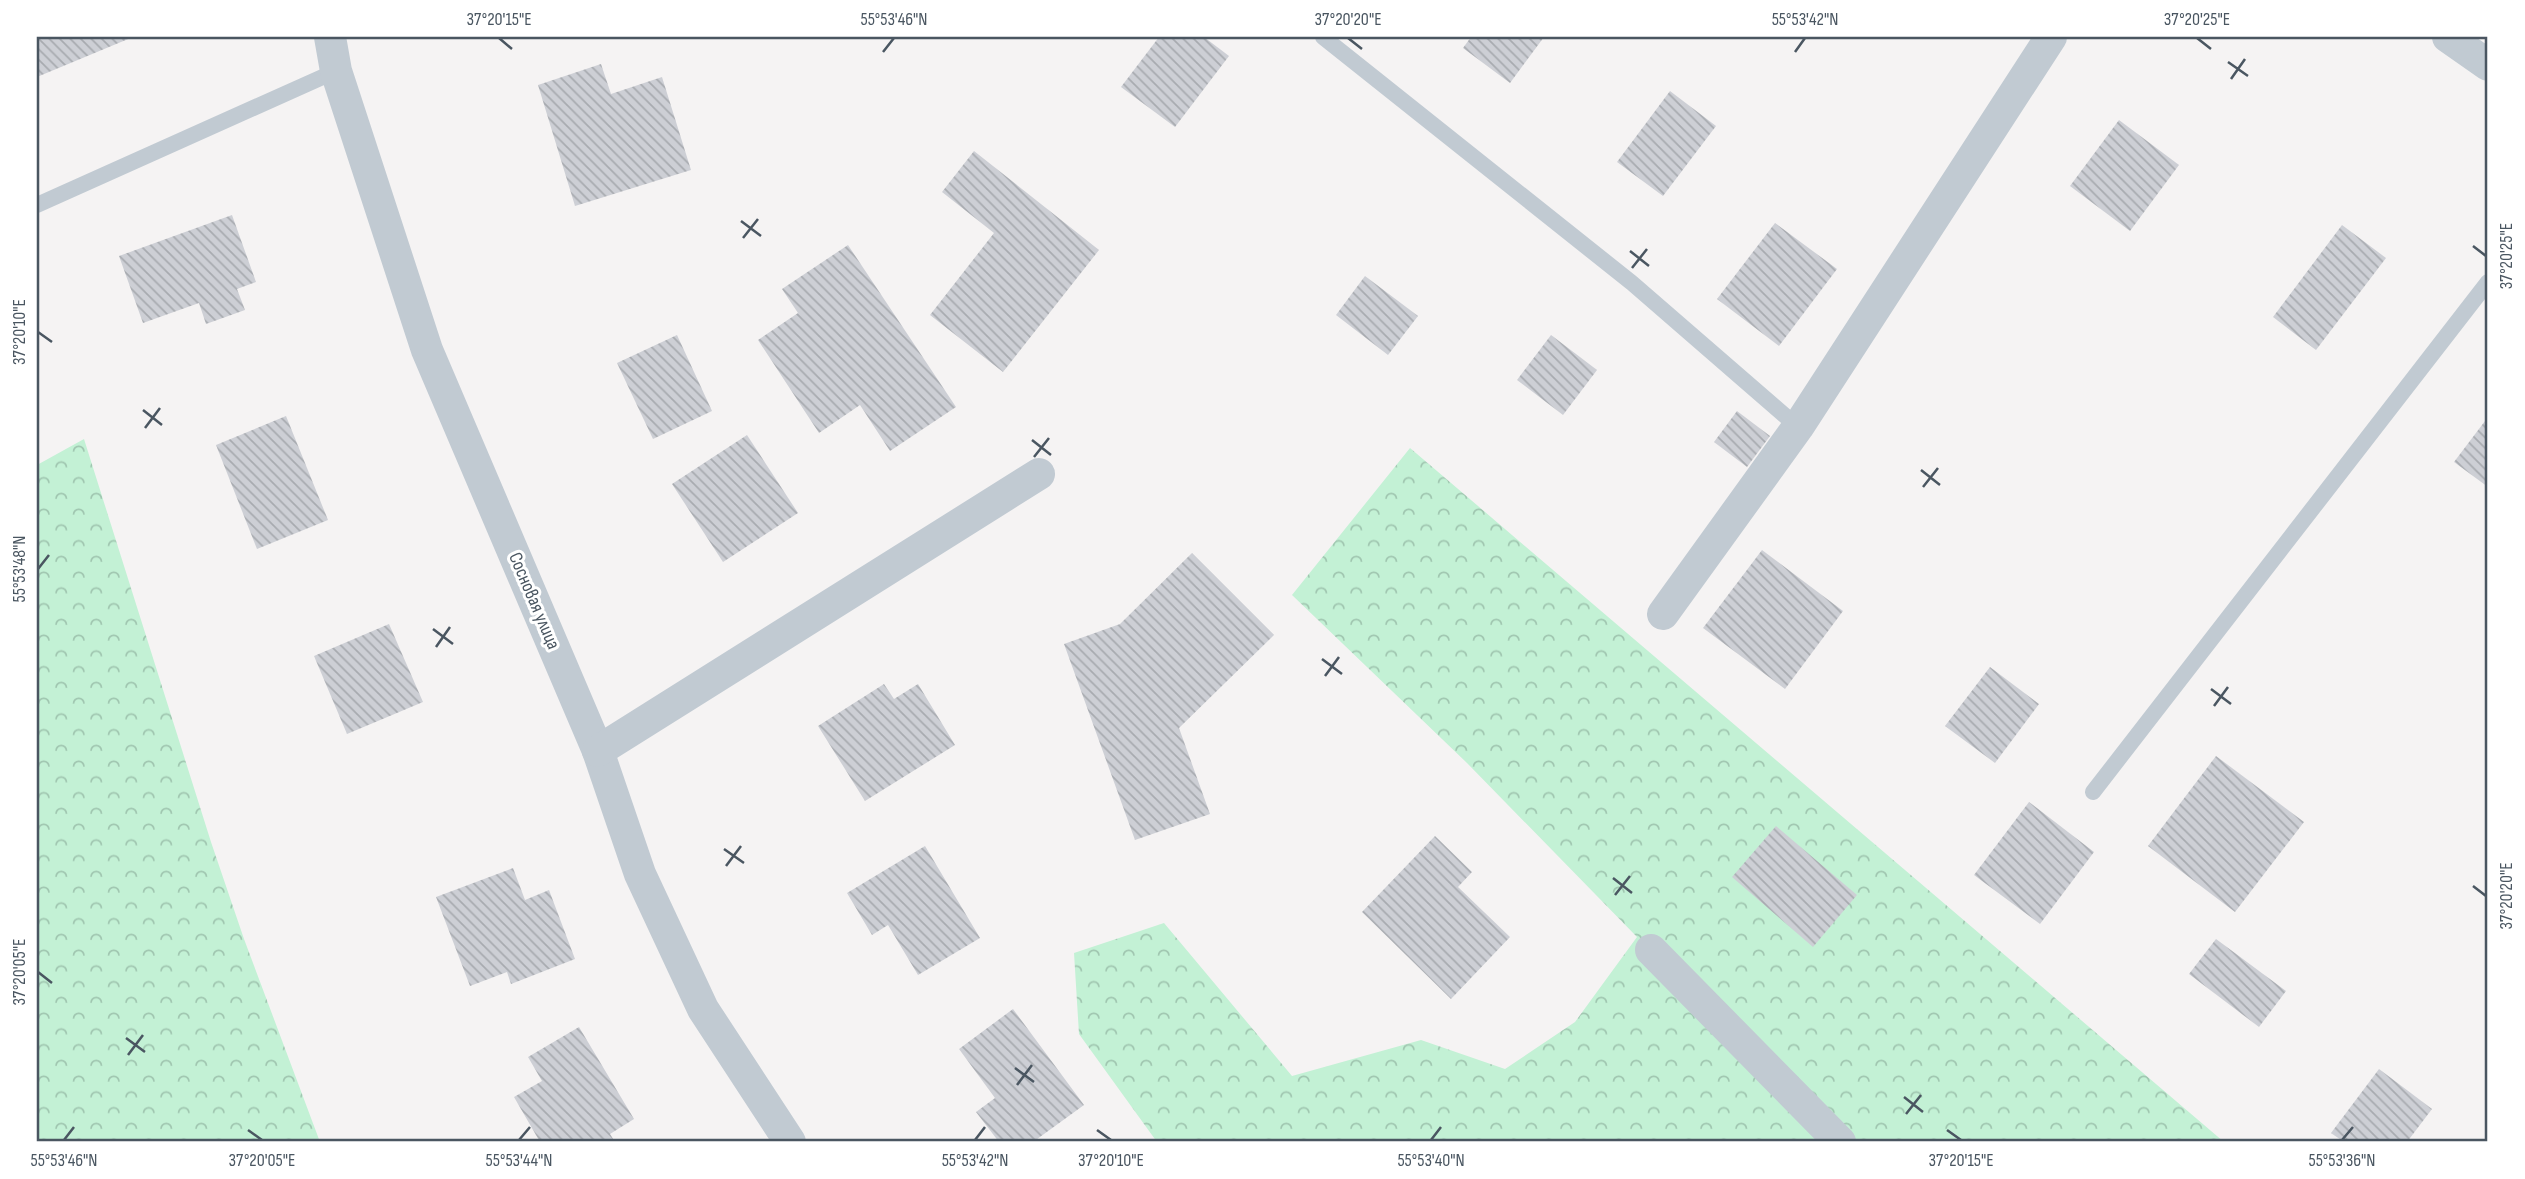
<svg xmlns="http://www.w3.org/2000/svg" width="2525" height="1179" viewBox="0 0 2525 1179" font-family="'Sofia Sans Condensed',sans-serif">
<defs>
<pattern id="forest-crowns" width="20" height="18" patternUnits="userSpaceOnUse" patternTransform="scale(1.75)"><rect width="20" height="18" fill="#c3f1d5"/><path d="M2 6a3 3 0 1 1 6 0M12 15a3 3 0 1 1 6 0" fill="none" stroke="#a0c6b0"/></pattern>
<pattern id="building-back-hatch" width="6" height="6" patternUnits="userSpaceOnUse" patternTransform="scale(1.75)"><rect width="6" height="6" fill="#cdcfd5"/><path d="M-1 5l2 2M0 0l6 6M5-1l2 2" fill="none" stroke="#a8abb0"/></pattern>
</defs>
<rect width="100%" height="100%" fill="#f5f3f3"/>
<!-- forest -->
<g fill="url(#forest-crowns)">
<path d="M84 439 211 842 244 939 320 1142H37V465Z"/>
<path d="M1410 448 2224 1142H1157L1079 1034 1074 953 1164 923 1292 1076 1421 1040 1505 1069 1575 1022 1637 937 1467 763 1292 595Z"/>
</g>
<!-- building -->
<g fill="url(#building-back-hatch)">
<path d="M37 37H133L37 77Z"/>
<path d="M1159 37H1204L1229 56 1175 127 1121 87Z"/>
<path d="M1471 37H1544L1510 83 1463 48Z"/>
<path d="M601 64 611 94 662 77 691 170 575 206 538 85Z"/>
<path d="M1670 91 1716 126 1663 196 1617 162Z"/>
<path d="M2119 120 2179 165 2130 231 2070 186Z"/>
<path d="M974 151 1099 250 1003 372 930 315 994 233 942 192Z"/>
<path d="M232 215 256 282 237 289 245 310 206 324 199 303 143 323 119 256Z"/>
<path d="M1775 223 1837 269 1779 346 1717 299Z"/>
<path d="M2342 225 2386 258 2316 350 2273 317Z"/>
<path d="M848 245 956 407 890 451 860 405 819 433 758 340 798 313 782 289Z"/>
<path d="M1365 276 1418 316 1388 355 1336 315Z"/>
<path d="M677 335 712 411 653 439 617 363Z"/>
<path d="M1551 335 1597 370 1563 415 1517 380Z"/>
<path d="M1737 411 1770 436 1747 467 1714 442Z"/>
<path d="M286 416 328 520 257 549 216 445Z"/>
<path d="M2488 417V487L2454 462Z"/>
<path d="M747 435 798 513 723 562 672 484Z"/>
<path d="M1762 550 1843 611 1785 689 1703 628Z"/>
<path d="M1192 553 1274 635 1179 728 1210 814 1135 840 1064 644 1120 624Z"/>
<path d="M389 624 423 702 347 734 314 656Z"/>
<path d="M1990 667 2039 704 1995 763 1945 726Z"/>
<path d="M884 684 894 699 918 684 955 745 865 801 818 726Z"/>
<path d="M2216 756 2304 822 2235 912 2148 846Z"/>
<path d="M2029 802 2094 852 2040 924 1974 875Z"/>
<path d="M1776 826 1857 895 1813 947 1732 877Z"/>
<path d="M1435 836 1472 872 1458 887 1510 937 1451 999 1362 912Z"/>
<path d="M925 846 980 938 918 975 888 925 872 935 847 893Z"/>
<path d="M513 868 525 900 549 890 575 959 511 984 507 972 470 986 436 897Z"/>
<path d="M2216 939 2286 991 2259 1027 2189 974Z"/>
<path d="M1013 1009 1084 1105 1033 1142H999L976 1112 995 1098 959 1049Z"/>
<path d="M579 1027 634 1119 610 1134 615 1142H540L514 1097 542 1081 528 1057Z"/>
<path d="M2379 1069 2432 1109 2407 1142H2344L2331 1133Z"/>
</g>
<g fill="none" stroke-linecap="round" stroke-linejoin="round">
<!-- service -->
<g stroke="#c1cad2" stroke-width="16">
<path d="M1323 37 1632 283 1798 427"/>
<path d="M37 205 336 71"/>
<path d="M2093 792 2488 282"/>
</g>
<!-- minor -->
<g stroke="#c1cad2" stroke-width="32">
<path d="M330 37 336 71 427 350 598 751 640 874 703 1009 790 1142"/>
<path d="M2448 37 2488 65"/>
<path d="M1663 614 1798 427 2051 37"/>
<path d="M598 751 1039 474"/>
<path d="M1651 950 1840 1142"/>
</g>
</g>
<!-- ticks -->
<path fill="none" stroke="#4a5661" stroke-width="2.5" d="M499 38 512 49M1348 38 1362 49M2197 38 2211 49M883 52 894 38M1795 52 1805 38M2228 62 2248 76M2231 79 2245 59M741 221 761 236M743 238 758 219M2473 246 2486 256M1630 251 1649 266M1632 268 1647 249M38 332 52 342M143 410 162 425M145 428 160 408M1032 440 1051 455M1034 457 1049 438M1921 470 1940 485M1923 487 1938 468M38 569 49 555M433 629 453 644M436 647 450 627M1322 659 1342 674M1325 676 1339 657M2211 689 2231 704M2214 706 2228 687M724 849 744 863M726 866 741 846M1613 878 1632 893M2473 886 2486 896M1615 895 1630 876M38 972 52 983M126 1038 145 1052M128 1055 143 1035M1015 1068 1034 1082M1017 1085 1032 1065M1904 1097 1923 1112M1906 1114 1921 1095M248 1130 262 1140M1097 1130 1111 1140M1947 1130 1961 1140M64 1140 74 1127M519 1140 530 1127M975 1140 985 1127M1431 1140 1441 1127M2342 1140 2353 1127"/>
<g text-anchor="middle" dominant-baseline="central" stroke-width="6" stroke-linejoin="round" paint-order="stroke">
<!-- street labels -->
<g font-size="19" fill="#4a5661" stroke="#fff">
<text transform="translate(534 601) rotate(67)">Сосновая улица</text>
</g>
</g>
<!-- border -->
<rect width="2525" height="1179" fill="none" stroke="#ffffff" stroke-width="77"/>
<rect x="38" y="38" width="2448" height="1102" fill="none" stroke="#4a5661" stroke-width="2.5"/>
<g font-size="18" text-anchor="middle" fill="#4a5661">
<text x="499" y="25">37°20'15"E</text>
<text x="894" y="25">55°53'46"N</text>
<text x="1348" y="25">37°20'20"E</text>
<text x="1805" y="25">55°53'42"N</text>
<text x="2197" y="25">37°20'25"E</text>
<text transform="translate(2506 256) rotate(-90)" y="6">37°20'25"E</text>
<text transform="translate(19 332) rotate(-90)" y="6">37°20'10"E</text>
<text transform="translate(19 569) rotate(-90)" y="6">55°53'48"N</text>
<text transform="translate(2506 896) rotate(-90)" y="6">37°20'20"E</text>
<text transform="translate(19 972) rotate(-90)" y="6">37°20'05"E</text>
<text x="64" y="1166">55°53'46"N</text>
<text x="262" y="1166">37°20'05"E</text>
<text x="519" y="1166">55°53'44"N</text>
<text x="975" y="1166">55°53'42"N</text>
<text x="1111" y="1166">37°20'10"E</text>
<text x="1431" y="1166">55°53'40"N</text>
<text x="1961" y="1166">37°20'15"E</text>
<text x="2342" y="1166">55°53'36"N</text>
</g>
</svg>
